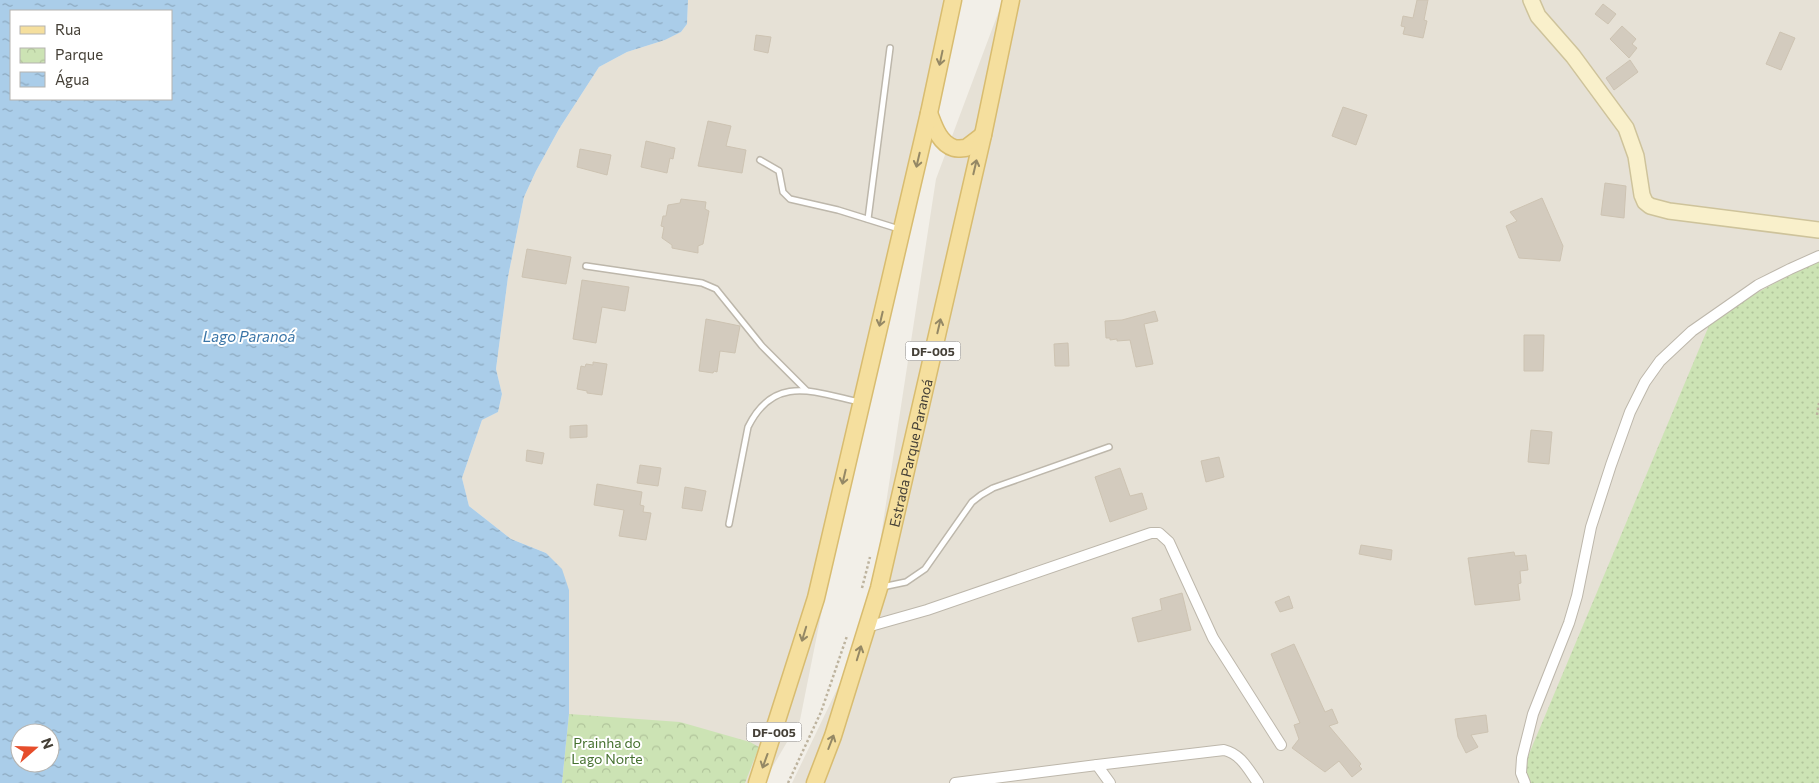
<svg xmlns="http://www.w3.org/2000/svg" width="1819" height="783" viewBox="0 0 1819 783" font-family="Commissioner,sans-serif">
<defs>
<pattern id="grass-dots" width="8" height="8" patternUnits="userSpaceOnUse" patternTransform="scale(1.25)"><rect width="8" height="8" fill="#cce3b4"/><path d="M2 2h.1M6 6h.1" fill="none" stroke="#b1c49b" stroke-width="1.8" stroke-linecap="round"/></pattern>
<pattern id="park-crowns" width="20" height="18" patternUnits="userSpaceOnUse" patternTransform="scale(1.25)"><rect width="20" height="18" fill="#cce3b4"/><path d="M2 6a3 3 0 1 1 6 0M12 15a3 3 0 1 1 6 0" fill="none" stroke="#b1c49b"/></pattern>
<pattern id="water-ripples" width="26" height="14" patternUnits="userSpaceOnUse" patternTransform="scale(1.25)"><rect width="26" height="14" fill="#aacde9"/><path d="M2 4q2-2 4 0t4 0M15 11q2-2 4 0t4 0" fill="none" stroke="#8ca8be"/></pattern>
</defs>
<rect width="100%" height="100%" fill="#f2efe8"/>
<!-- residential -->
<g fill="#e6e1d6">
<path d="M688 0H944L800 720 763 783H562L569 714V590L546 553 511 539 469 506 462 478 482 420 498 412 502 394 496 369 508 277 524 197 536 171 559 129 599 67 627 52 665 40 681 32 687 24Z"/>
<path d="M1003 0H1819V260L1528 783H792L867 627 936 179Z"/>
</g>
<!-- grass -->
<path fill="url(#grass-dots)" d="M1819 260V783H1528L1521 773 1713 316Z"/>
<!-- park -->
<path fill="url(#park-crowns)" d="M569 714 680 722 750 742 759 747 745 783H562Z"/>
<!-- water -->
<path fill="url(#water-ripples)" fill-rule="evenodd" d="M0 0H688L687 24 681 32 665 40 627 52 599 67 559 129 536 171 524 197 508 277 496 369 502 394 498 412 482 420 462 478 469 506 511 539 546 553 562 569 569 590V714L562 783H0ZM11 11H171V99H11ZM20 733H50V763H20Z"/>
<!-- building -->
<g fill="#d3cbbe" stroke="#cdc3b2">
<path d="M1417 0H1428L1424 20 1427 21 1423 38 1403 34 1405 27 1401 26 1403 16 1413 18Z"/>
<path d="M1603 4 1616 14 1608 24 1595 14Z"/>
<path d="M1622 26 1636 39 1632 44 1637 48 1629 58 1610 39Z"/>
<path d="M1780 32 1795 38 1781 70 1766 64Z"/>
<path d="M756 35 771 37 768 53 754 50Z"/>
<path d="M1630 60 1638 72 1614 90 1606 78Z"/>
<path d="M1343 107 1367 115 1356 145 1332 136Z"/>
<path d="M708 121 731 126 726 146 746 150 742 173 698 166Z"/>
<path d="M646 141 675 148 673 159 670 158 667 173 641 167Z"/>
<path d="M580 149 611 155 607 175 577 167Z"/>
<path d="M1605 183 1626 186 1624 218 1601 215Z"/>
<path d="M1542 198 1563 246 1560 261 1519 258 1506 226 1517 221 1510 212Z"/>
<path d="M681 199 706 202 705 209 709 211 703 244 698 246V253L672 248V245L662 238 664 227 661 226 663 216H666L668 205 680 203Z"/>
<path d="M527 249 571 257 566 284 522 277Z"/>
<path d="M582 280 629 287 625 311 602 307 596 343 573 339Z"/>
<path d="M1155 311 1158 321 1144 324 1153 364 1136 367 1130 340 1117 341V339L1110 340V338H1106L1105 321 1122 320Z"/>
<path d="M706 319 740 326 735 353 720 351 717 372 714 371 713 373 699 371Z"/>
<path d="M1524 335H1544L1543 371H1524Z"/>
<path d="M1068 343 1069 366H1055L1054 344Z"/>
<path d="M593 362 607 364 602 395 587 393V391L577 389 581 366 585 367 586 364 593 365Z"/>
<path d="M587 425V437L570 438V426Z"/>
<path d="M1531 430 1552 432 1549 464 1528 462Z"/>
<path d="M527 450 544 453 542 464 526 461Z"/>
<path d="M1219 457 1224 477 1206 482 1201 461Z"/>
<path d="M640 465 661 468 658 486 637 483Z"/>
<path d="M1120 468 1130 496 1142 493 1147 509 1110 522 1095 477Z"/>
<path d="M597 484 642 492 640 505 644 506 643 512 651 513 646 540 619 536 624 510 594 505Z"/>
<path d="M685 487 706 491 702 511 682 508Z"/>
<path d="M1361 545 1392 550 1391 560 1359 554Z"/>
<path d="M1514 552 1515 556 1526 555 1528 570 1520 571 1521 583 1518 584 1520 600 1475 605 1468 558Z"/>
<path d="M1182 593 1191 630 1138 642 1132 618 1162 610 1160 599Z"/>
<path d="M1289 596 1293 608 1280 612 1275 602Z"/>
<path d="M1294 644 1325 712 1332 709 1338 723 1329 726 1361 764 1359 766 1362 769 1352 777 1339 761 1325 772 1292 748 1299 739 1294 725 1300 723 1271 654Z"/>
<path d="M1486 715 1488 732 1471 735 1478 747 1466 753 1458 737 1455 719Z"/>
</g>
<g fill="none" stroke-linecap="round" stroke-linejoin="round">
<defs>
<g id="lane">
<path d="M760 160 779 171 783 192 790 199 838 210 899 229"/>
<path d="M868 219 890 48"/>
<path d="M586 266 702 283 716 289 762 346 806 390"/>
<path d="M729 524 748 427C774 374 814 392 859 402"/>
<path d="M882 587 906 582 925 569 972 502 981 495 993 488 1109 447"/>
</g>
<g id="street">
<path d="M867 627 927 610 1151 533H1159L1169 542 1213 638 1281 745"/>
<path d="M1097 765 1224 750C1241 754 1248 769 1258 783"/>
<path d="M955 783 1097 765 1110 783"/>
<path d="M1525 783 1521 773 1522 758 1533 714 1569 623 1577 596 1591 527 1611 465 1630 412 1645 382 1660 361 1692 331 1758 285 1790 269 1819 256"/>
</g>
<path id="secondary" d="M1531 0 1538 16 1573 56 1626 128 1636 156 1642 195 1645 202 1650 206 1669 211 1819 230"/>
<g id="primary">
<path d="M929 113C934 126 939 143 954 148 957 149 963 148 966 148L983 135"/>
<path d="M757 783 816 598 929 113 953 0"/>
<path id="s1" d="M815 783 833 736 879 588 983 135 1011 0"/>
</g>
</defs>
<!-- lane casing -->
<use href="#lane" stroke="#bdb7ab" stroke-width="8"/>
<!-- street casing -->
<use href="#street" stroke="#bdb7ab" stroke-width="12"/>
<!-- secondary casing -->
<use href="#secondary" stroke="#cec39b" stroke-width="18"/>
<!-- primary casing -->
<use href="#primary" stroke="#d8bc70" stroke-width="19"/>
<!-- path -->
<g stroke="#bdb39e" stroke-width="2.5" stroke-dasharray="2.5 2.5" stroke-linecap="butt">
<path d="M1817 415 1819 403"/>
<path d="M862 588 870 557"/>
<path d="M788 783 821 712 847 636"/>
</g>
<!-- lane -->
<use href="#lane" stroke="#fff" stroke-width="5"/>
<!-- street -->
<use href="#street" stroke="#fff" stroke-width="10"/>
<!-- secondary -->
<use href="#secondary" stroke="#f9f0cb" stroke-width="15"/>
<!-- primary -->
<use href="#primary" stroke="#f5df9e" stroke-width="16"/>
</g>
<!-- one-way arrows -->
<defs><path id="oneway-shaft" d="M-6 0H5M1.5-3L5.5 0L1.5 3" fill="none" stroke-width="1.6" stroke-linecap="round" stroke-linejoin="round" transform="scale(1.25)"/></defs>
<g stroke="#948865">
<use href="#oneway-shaft" transform="translate(941 58) rotate(102)"/>
<use href="#oneway-shaft" transform="translate(918 160) rotate(103)"/>
<use href="#oneway-shaft" transform="translate(975 167) rotate(-77)"/>
<use href="#oneway-shaft" transform="translate(881 319) rotate(103)"/>
<use href="#oneway-shaft" transform="translate(939 326) rotate(-77)"/>
<use href="#oneway-shaft" transform="translate(844 477) rotate(103)"/>
<use href="#oneway-shaft" transform="translate(804 634) rotate(107)"/>
<use href="#oneway-shaft" transform="translate(859 653) rotate(-73)"/>
<use href="#oneway-shaft" transform="translate(831 742) rotate(-69)"/>
<use href="#oneway-shaft" transform="translate(765 761) rotate(110)"/>
</g>
<g text-anchor="middle" dominant-baseline="central" stroke-width="4" stroke-linejoin="round" paint-order="stroke">
<!-- shield labels -->
<g fill="#fff" stroke="#7d7973" stroke-width="1">
<rect x="905.5" y="341.5" width="55" height="19" rx="4"/>
<rect x="746.5" y="722.5" width="55" height="19" rx="4"/>
</g>
<g font-size="12" font-weight="bold" fill="#454037">
<text x="933" y="351">DF-005</text>
<text x="774" y="732">DF-005</text>
</g>
<!-- street labels -->
<g font-size="14" fill="#454037" stroke="#fff">
<text stroke="none"><textPath href="#s1" startOffset="344">Estrada Parque Paranoá</textPath></text>
</g>
<!-- park labels -->
<g font-size="14" fill="#467130" stroke="#fff">
<text x="607" y="742">Prainha do<tspan x="607" dy="16">Lago Norte</tspan></text>
</g>
<!-- water labels -->
<g font-size="15" font-style="italic" fill="#3a75a7" stroke="#fff">
<text x="249" y="336">Lago Paranoá</text>
</g>
</g>
<!-- legend -->
<rect x="10" y="10" width="162" height="90" fill="#ffffff" stroke="#b5b3af"/>
<rect x="20" y="26" width="25" height="8" fill="#f5df9e" stroke="#b5b3af"/>
<text x="55" y="35" font-size="15" fill="#454037">Rua</text>
<rect x="20" y="48" width="25" height="15" fill="url(#park-crowns)" stroke="#b5b3af"/>
<text x="55" y="60" font-size="15" fill="#454037">Parque</text>
<rect x="20" y="72" width="25" height="15" fill="url(#water-ripples)" stroke="#b5b3af"/>
<text x="55" y="85" font-size="15" fill="#454037">Água</text>
<!-- north arrow -->
<g transform="translate(35 748) rotate(70)"><circle r="24" fill="#ffffff" stroke="#b5b3af"/>
<path d="M0-4L9 19L0 12L-9 19Z" fill="#e64d2b"/>
<text y="-8" font-size="14" font-weight="bold" text-anchor="middle" fill="#454037">N</text>
</g>
</svg>
